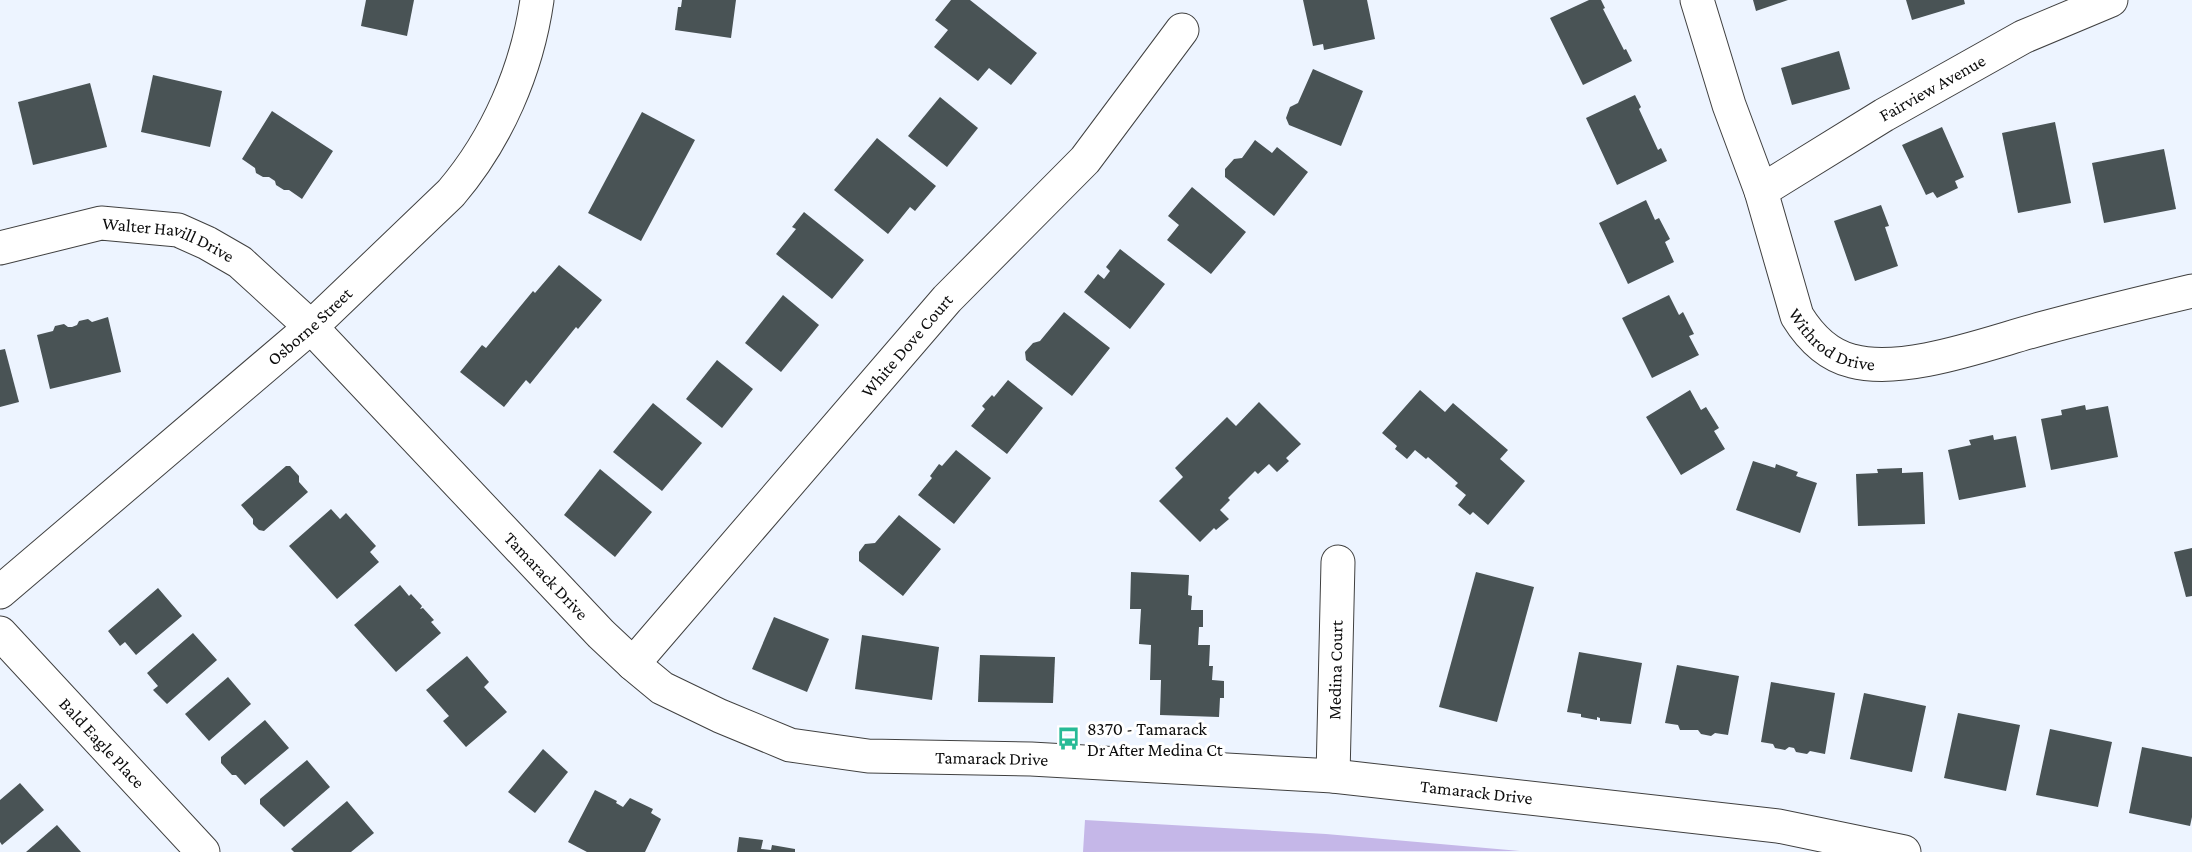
<svg xmlns="http://www.w3.org/2000/svg" width="2192" height="852" viewBox="0 0 2192 852" font-family="'Crimson Pro',serif">
<rect width="100%" height="100%" fill="#edf4ff"/>
<!-- green -->
<path fill="#c5b7e8" d="M1085 820 1326 834 1520 851 1083 852Z"/>
<!-- building -->
<g fill="#495355">
<path d="M366 0H414L407 36 361 26Z"/>
<path d="M682 0H736L731 38 675 30 678 7H681Z"/>
<path d="M951 0H970L1037 53 1011 85 989 68 978 81 934 47 948 30 935 20Z"/>
<path d="M1303 0H1367L1375 39 1324 50 1323 44 1313 46Z"/>
<path d="M1589 0H1601L1605 8 1603 9 1624 50 1626 49 1632 61 1583 85 1550 18Z"/>
<path d="M1753 0H1788L1756 11Z"/>
<path d="M1906 0H1964L1965 4 1912 20Z"/>
<path d="M1839 51 1850 89 1792 105 1781 68Z"/>
<path d="M1313 69 1363 91 1341 146 1289 125 1286 118 1290 107 1298 103Z"/>
<path d="M153 75 222 91 210 147 141 132Z"/>
<path d="M90 83 107 147 33 165 18 102Z"/>
<path d="M1635 95 1641 107 1639 109 1658 150 1661 148 1667 161 1617 185 1586 118Z"/>
<path d="M940 97 978 128 947 167 908 136Z"/>
<path d="M272 111 333 151 302 199 289 190H284L276 185 275 181 269 177H263L256 173 255 168 242 159Z"/>
<path d="M642 112 695 140 641 241 588 213Z"/>
<path d="M2055 122 2071 203 2018 213 2002 133Z"/>
<path d="M1942 127 1964 177 1955 181 1958 188 1937 198 1933 192 1926 195 1902 145Z"/>
<path d="M877 138 936 186 915 211 910 207 888 234 834 190Z"/>
<path d="M1255 140 1272 153 1277 147 1308 172 1274 216 1225 177V169L1234 159 1242 158Z"/>
<path d="M2164 149 2176 209 2104 223 2092 163Z"/>
<path d="M1192 187 1246 232 1211 274 1167 240 1179 225 1168 216Z"/>
<path d="M1646 200 1655 220 1659 218 1670 239 1665 242 1674 262 1628 284 1599 223Z"/>
<path d="M1881 205 1889 226 1885 227 1898 266 1855 281 1834 221Z"/>
<path d="M804 212 864 260 832 299 776 254 796 229 792 227Z"/>
<path d="M1120 249 1165 284 1130 329 1084 292 1098 274 1104 279 1110 271 1106 267Z"/>
<path d="M559 265 602 300 578 329 576 327 530 384 526 380 504 407 460 372 482 345 486 348 533 291 535 293Z"/>
<path d="M783 295 819 325 781 372 745 343Z"/>
<path d="M1669 295 1679 315 1683 312 1694 334 1689 336 1699 355 1652 378 1622 318Z"/>
<path d="M1064 312 1110 348 1072 396 1026 360 1025 352 1033 343 1040 341Z"/>
<path d="M108 317 121 372 50 389 37 335 53 331 55 326 64 324 68 327H72L77 325 79 321 88 319 92 322Z"/>
<path d="M5 349 19 402 0 407V350Z"/>
<path d="M717 360 753 389 722 428 686 399Z"/>
<path d="M1008 380 1043 408 1007 454 971 426 985 409 982 406 992 395 994 397Z"/>
<path d="M1420 390 1445 412 1453 403 1508 450 1500 459 1525 481 1488 525 1473 512 1470 515 1458 505 1466 495 1455 486 1458 483 1428 457 1426 459 1415 450 1407 459 1395 449 1397 446 1382 433Z"/>
<path d="M1690 390 1701 410 1706 407 1719 428 1714 431 1725 449 1681 475 1646 417Z"/>
<path d="M1259 402 1301 444 1286 458 1289 461 1277 472 1269 464 1258 474 1255 471 1228 498 1230 500 1220 510 1229 519 1216 530 1214 528 1200 542 1159 501 1183 477 1175 468 1227 417 1236 426Z"/>
<path d="M653 403 702 443 662 491 613 452Z"/>
<path d="M2085 405 2086 410 2108 406 2118 457 2051 470 2041 419 2062 415 2061 410Z"/>
<path d="M1993 435 1994 440 2016 436 2026 487 1959 500 1948 450 1971 445 1969 440Z"/>
<path d="M956 450 991 478 954 524 918 495 932 478 930 476 939 464 942 466Z"/>
<path d="M1753 461 1775 468 1776 464 1798 472 1796 476 1817 483 1800 533 1736 510Z"/>
<path d="M286 466H290L299 476V482L308 492 264 531 259 530 253 524V519L241 505Z"/>
<path d="M1902 468V473L1923 472 1925 524 1858 526 1856 474 1878 473 1877 469Z"/>
<path d="M600 469 652 512 615 557 564 515Z"/>
<path d="M331 509 340 519 346 513 376 546 370 552 379 562 337 599 289 546Z"/>
<path d="M899 515 941 549 903 596 859 561V552L865 544 875 543Z"/>
<path d="M2192 548V596L2186 597 2174 552Z"/>
<path d="M1131 572 1189 575 1188 595 1192 596 1191 610H1203V627H1199L1198 645H1210L1209 666H1213L1212 680 1224 681V698H1220L1219 717 1160 715 1161 680H1150L1151 645 1139 644 1141 609H1130Z"/>
<path d="M1476 572 1534 587 1497 722 1439 707Z"/>
<path d="M400 585 409 596 411 594 422 606 420 609 423 608 434 620 431 622 441 633 396 672 354 625Z"/>
<path d="M158 588 182 616 136 655 125 642 120 646 108 631Z"/>
<path d="M774 617 829 639 807 692 752 669Z"/>
<path d="M193 633 217 660 167 704 153 690 158 686 147 673Z"/>
<path d="M862 635 939 647 932 700 855 689Z"/>
<path d="M1579 652 1642 663 1631 724 1600 721V718L1597 717V720L1581 717V714L1567 712Z"/>
<path d="M980 655 1055 657 1053 703 978 702Z"/>
<path d="M467 656 489 682 484 687 507 712 466 747 443 721 449 716 426 690Z"/>
<path d="M1677 665 1739 676 1728 735 1715 733 1711 736 1701 734 1698 730H1680L1678 725 1665 723Z"/>
<path d="M228 677 251 704 209 741 185 714Z"/>
<path d="M1771 682 1835 693 1825 754 1810 751 1807 754 1796 752 1794 748 1789 747 1785 750 1775 748 1773 744 1761 742Z"/>
<path d="M1864 693 1926 706 1912 772 1850 759Z"/>
<path d="M1958 713 2020 725 2006 791 1944 778Z"/>
<path d="M265 720 289 748 245 785 236 775H232L221 763V757Z"/>
<path d="M2050 729 2112 742 2098 807 2036 795Z"/>
<path d="M2142 747 2192 757V817L2190 826 2129 813Z"/>
<path d="M543 749 568 772 535 813 508 792Z"/>
<path d="M307 760 330 787 284 827 260 804V799Z"/>
<path d="M20 783 44 810 2 845 0 842V800Z"/>
<path d="M595 790 617 801 616 803 623 807 630 798 653 809 651 813 661 819 645 852H587L568 842Z"/>
<path d="M347 801 374 833 351 852H294L291 849Z"/>
<path d="M57 825 81 852H26Z"/>
<path d="M739 837 763 840 761 849 771 850 772 845 795 849V852H737Z"/>
</g>
<g fill="none" stroke-linecap="round" stroke-linejoin="round">
<defs>
<g id="minor">
<path id="s1" d="M1697 0 1729 105 1761 191 1797 316C1810 337 1827 355 1852 361 1905 375 1988 343 2040 329 2091 315 2141 303 2192 291"/>
<path id="s2" d="M1761 191 1884 115 2023 37 2111 0"/>
<path id="s3" d="M0 248 101 223 178 230 207 243 240 262 311 327 601 634 633 664 662 688 720 716 790 745 868 756 1031 759 1333 776 1778 826 1904 852"/>
<path id="s4" d="M0 592 311 327 451 193C497 139 527 70 537 0"/>
<path id="s5" d="M0 633 203 852"/>
<path id="s6" d="M633 664 947 299 1085 160 1182 30"/>
<path id="s7" d="M1333 776 1338 562"/>
</g>
</defs>
<!-- minor casing -->
<use href="#minor" stroke="#404040" stroke-width="35"/>
<!-- minor -->
<use href="#minor" stroke="#fff" stroke-width="33"/>
</g>
<!-- icons -->
<defs>
<symbol id="bus-bare" viewBox="-9 -9 18 18"><path d="M-5-6H5V4H4V6H2V4H-2V6H-4V4H-5ZM-3.5-4V0h7V-4ZM-3.5 1.2v1.5H-2V1.2ZM2 1.2v1.5H3.5V1.2Z" fill="#27ba96" stroke="#fff" stroke-width="2.5" paint-order="stroke"/></symbol>
</defs>
<g fill-rule="evenodd">
<use href="#bus-bare" x="1052" y="722" width="33" height="33"/>
</g>
<g text-anchor="middle" dominant-baseline="central" stroke-width="6" stroke-linejoin="round" paint-order="stroke">
<!-- street labels -->
<g font-size="18" fill="#0d0d0d" stroke="#fff">
<text stroke="none"><textPath href="#s2" startOffset="200">Fairview Avenue</textPath></text>
<text stroke="none"><textPath href="#s3" startOffset="174">Walter Havill Drive</textPath></text>
<text stroke="none"><textPath href="#s4" startOffset="408">Osborne Street</textPath></text>
<text stroke="none"><textPath href="#s1" startOffset="376">Withrod Drive</textPath></text>
<text stroke="none"><textPath href="#s6" startOffset="420">White Dove Court</textPath></text>
<text stroke="none"><textPath href="#s3" startOffset="690">Tamarack Drive</textPath></text>
<text stroke="none"><textPath href="#s7" startOffset="106">Medina Court</textPath></text>
<text stroke="none"><textPath href="#s5" startOffset="150">Bald Eagle Place</textPath></text>
<text stroke="none"><textPath href="#s3" startOffset="1194">Tamarack Drive</textPath></text>
<text stroke="none"><textPath href="#s3" startOffset="1680">Tamarack Drive</textPath></text>
</g>
<!-- poi labels -->
<g font-size="18" fill="#0d0d0d" stroke="#fff" text-anchor="start">
<text x="1087" y="729">8370 - Tamarack<tspan x="1087" dy="21">Dr After Medina Ct</tspan></text>
</g>
</g>
</svg>
